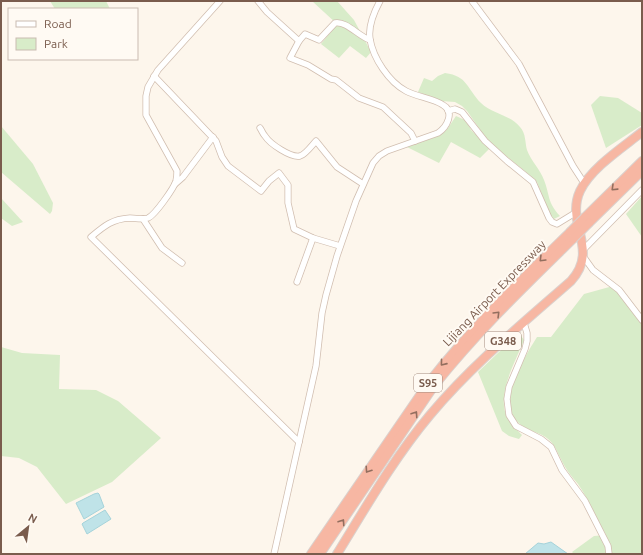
<svg xmlns="http://www.w3.org/2000/svg" width="643" height="555" viewBox="0 0 643 555" font-family="Ubuntu,sans-serif">
<rect width="100%" height="100%" fill="#fdf6ec"/>
<!-- green -->
<g fill="#d8ecc9">
<path d="M50 1H106L110 9H55Z"/>
<path d="M312 1H337L354 20 371 52 366 58 350 46 339 58 321 44 337 24Z"/>
<path d="M445 73C468 76 467 89 481 103 492 114 511 115 520 127 526 133 525 143 527 150 531 161 540 169 544 180 550 195 547 202 560 216L554 219 551 217 537 182 526 172 500 151 486 138 467 111 462 106 455 102 441 101 418 92 424 78 432 81 438 76Z"/>
<path d="M600 96 618 98 642 113V125L606 148 591 105Z"/>
<path d="M456 116 467 121 471 130 490 148 480 158 451 142 439 163 407 147 440 135 448 128Z"/>
<path d="M1 126 33 164 53 203 52 211 50 214 1 172Z"/>
<path d="M642 196V237L626 214Z"/>
<path d="M1 198 23 222 12 226 1 218Z"/>
<path d="M613 286 642 322V554H574L572 552 594 536 606 535C597 519 589 500 578 484 574 479 570 475 567 470 561 461 558 451 552 443 545 433 530 432 521 425 494 405 524 358 537 337H551L584 294Z"/>
<path d="M519 333 524 340C516 361 496 394 507 417 510 423 517 430 522 435L519 439 509 436 502 431 478 372Z"/>
<path d="M1 347 22 353 60 355 59 389 96 390 118 401 161 438 112 482 66 504 37 467 19 458 1 456Z"/>
</g>
<!-- water -->
<g fill="#bfe3e8" stroke="#a5d3da">
<path d="M98 493 99 494 104 507 84 519 76 503 94 494Z"/>
<path d="M105 510 111 519 87 534 82 524 83 523Z"/>
<path d="M551 542 568 554H525L538 543 544 544Z"/>
</g>
<g fill="none" stroke-linecap="round" stroke-linejoin="round">
<defs>
<g id="minor">
<path d="M220 1 158 70 148 87 146 96V115L177 171C177 174 177 177 176 181 174 188 155 215 148 218 142 220 136 218 130 218 112 219 104 226 91 237L299 442"/>
<path d="M258 1 267 12 299 41 305 34 319 40 335 23C347 21 358 36 370 40"/>
<path d="M472 1 519 64 573 166 584 183"/>
<path d="M299 41 290 58 308 65 331 79 336 80 359 98 383 107 411 133 415 141"/>
<path d="M154 76 216 141 222 157 228 166 261 191 269 181 279 173 288 185V203L294 229 313 238 340 246"/>
<path d="M448 111 455 109 462 112 485 141 507 161 533 182 549 218 552 222 557 224 575 213"/>
<path d="M260 128C262 131 263 134 265 136 270 144 291 158 300 156 306 154 312 145 316 141L337 167 363 184"/>
<path d="M175 184 183 177 213 137"/>
<path d="M143 219 162 248 182 263"/>
<path d="M583 250 642 190"/>
<path d="M583 256 593 270 619 290 642 320"/>
<path d="M297 282 313 238"/>
<path d="M524 323 527 333V341L525 349 509 387 507 399 509 415 516 426 541 439 551 447 562 470 585 501 608 546 609 554"/>
<path d="M274 554 316 366 322 313 326 295 337 256 356 201 373 163 379 156 387 151 438 133C447 127 455 112 443 105 432 98 417 97 406 91 389 82 373 58 370 39 368 26 374 12 380 1"/>
</g>
<g id="highway">
<path d="M585 217 642 161"/>
<path d="M589 223 642 171"/>
<path d="M311 554 429 382C472 327 520 281 570 232"/>
<path d="M320 554 434 386C477 332 524 287 573 239"/>
<path d="M337 554C366 507 394 458 430 415 472 365 522 324 571 281 600 249 565 224 580 191 591 168 622 148 642 132"/>
</g>
</defs>
<!-- minor casing -->
<use href="#minor" stroke="#d1beb0" stroke-width="7"/>
<!-- highway casing -->
<use href="#highway" stroke="#dad1cd" stroke-width="10"/>
<!-- minor -->
<use href="#minor" stroke="#fff" stroke-width="5.5"/>
<!-- highway -->
<use href="#highway" stroke="#f7b7a3" stroke-width="8"/>
<defs>
<g id="highway-bridge">
<path d="M570 232 585 217"/>
<path d="M573 239 589 223"/>
</g>
</defs>
<!-- highway-bridge casing -->
<use href="#highway-bridge" stroke="#dad1cd" stroke-width="10" stroke-linecap="butt"/>
<!-- highway-bridge -->
<use href="#highway-bridge" stroke="#f7b7a3" stroke-width="8"/>
</g>
<!-- one-way arrows -->
<defs><path id="oneway-chevron" d="M-2-3.5L2.5 0L-2 3.5" fill="none" stroke-width="1.6" stroke-linecap="round" stroke-linejoin="round"/></defs>
<g stroke="#936e5e">
<use href="#oneway-chevron" transform="translate(614 188) rotate(136)"/>
<use href="#oneway-chevron" transform="translate(542 259) rotate(135)"/>
<use href="#oneway-chevron" transform="translate(497 314) rotate(-45)"/>
<use href="#oneway-chevron" transform="translate(443 363) rotate(129)"/>
<use href="#oneway-chevron" transform="translate(415 414) rotate(-56)"/>
<use href="#oneway-chevron" transform="translate(368 470) rotate(124)"/>
<use href="#oneway-chevron" transform="translate(342 522) rotate(-56)"/>
</g>
<g text-anchor="middle" dominant-baseline="central" stroke-width="4" stroke-linejoin="round" paint-order="stroke">
<!-- shield labels -->
<g fill="#fffaf3" stroke="#a28b7f" stroke-width="1">
<rect x="485" y="332" width="36" height="18" rx="3"/>
<rect x="414" y="374" width="28" height="18" rx="3"/>
</g>
<g font-size="11" font-weight="bold" fill="#7a5c4d">
<text x="503" y="341">G348</text>
<text x="428" y="383">S95</text>
</g>
<!-- street labels -->
<g font-size="12" fill="#7a5c4d" stroke="#fffaf3">
<text transform="translate(494 293) rotate(-46)">Lijiang Airport Expressway</text>
</g>
</g>
<!-- border -->
<rect width="643" height="555" fill="none" stroke="#7a5c4d" stroke-width="4"/>
<!-- legend -->
<rect x="8" y="8" width="130" height="52" fill="#fffaf3" stroke="#cabbb1"/>
<rect x="16" y="21" width="20" height="6" fill="#ffffff" stroke="#cabbb1"/>
<text x="44" y="28" font-size="12" fill="#7a5c4d">Road</text>
<rect x="16" y="38" width="20" height="12" fill="#d8ecc9" stroke="#cabbb1"/>
<text x="44" y="48" font-size="12" fill="#7a5c4d">Park</text>
<!-- north arrow -->
<g transform="translate(28 527) rotate(29)" stroke="#fffaf3" stroke-width="3" paint-order="stroke">
<path d="M0-3L7 15L0 10L-7 15Z" fill="#7a5c4d"/>
<text y="-6" font-size="11" font-weight="bold" text-anchor="middle" fill="#7a5c4d">N</text>
</g>
</svg>
